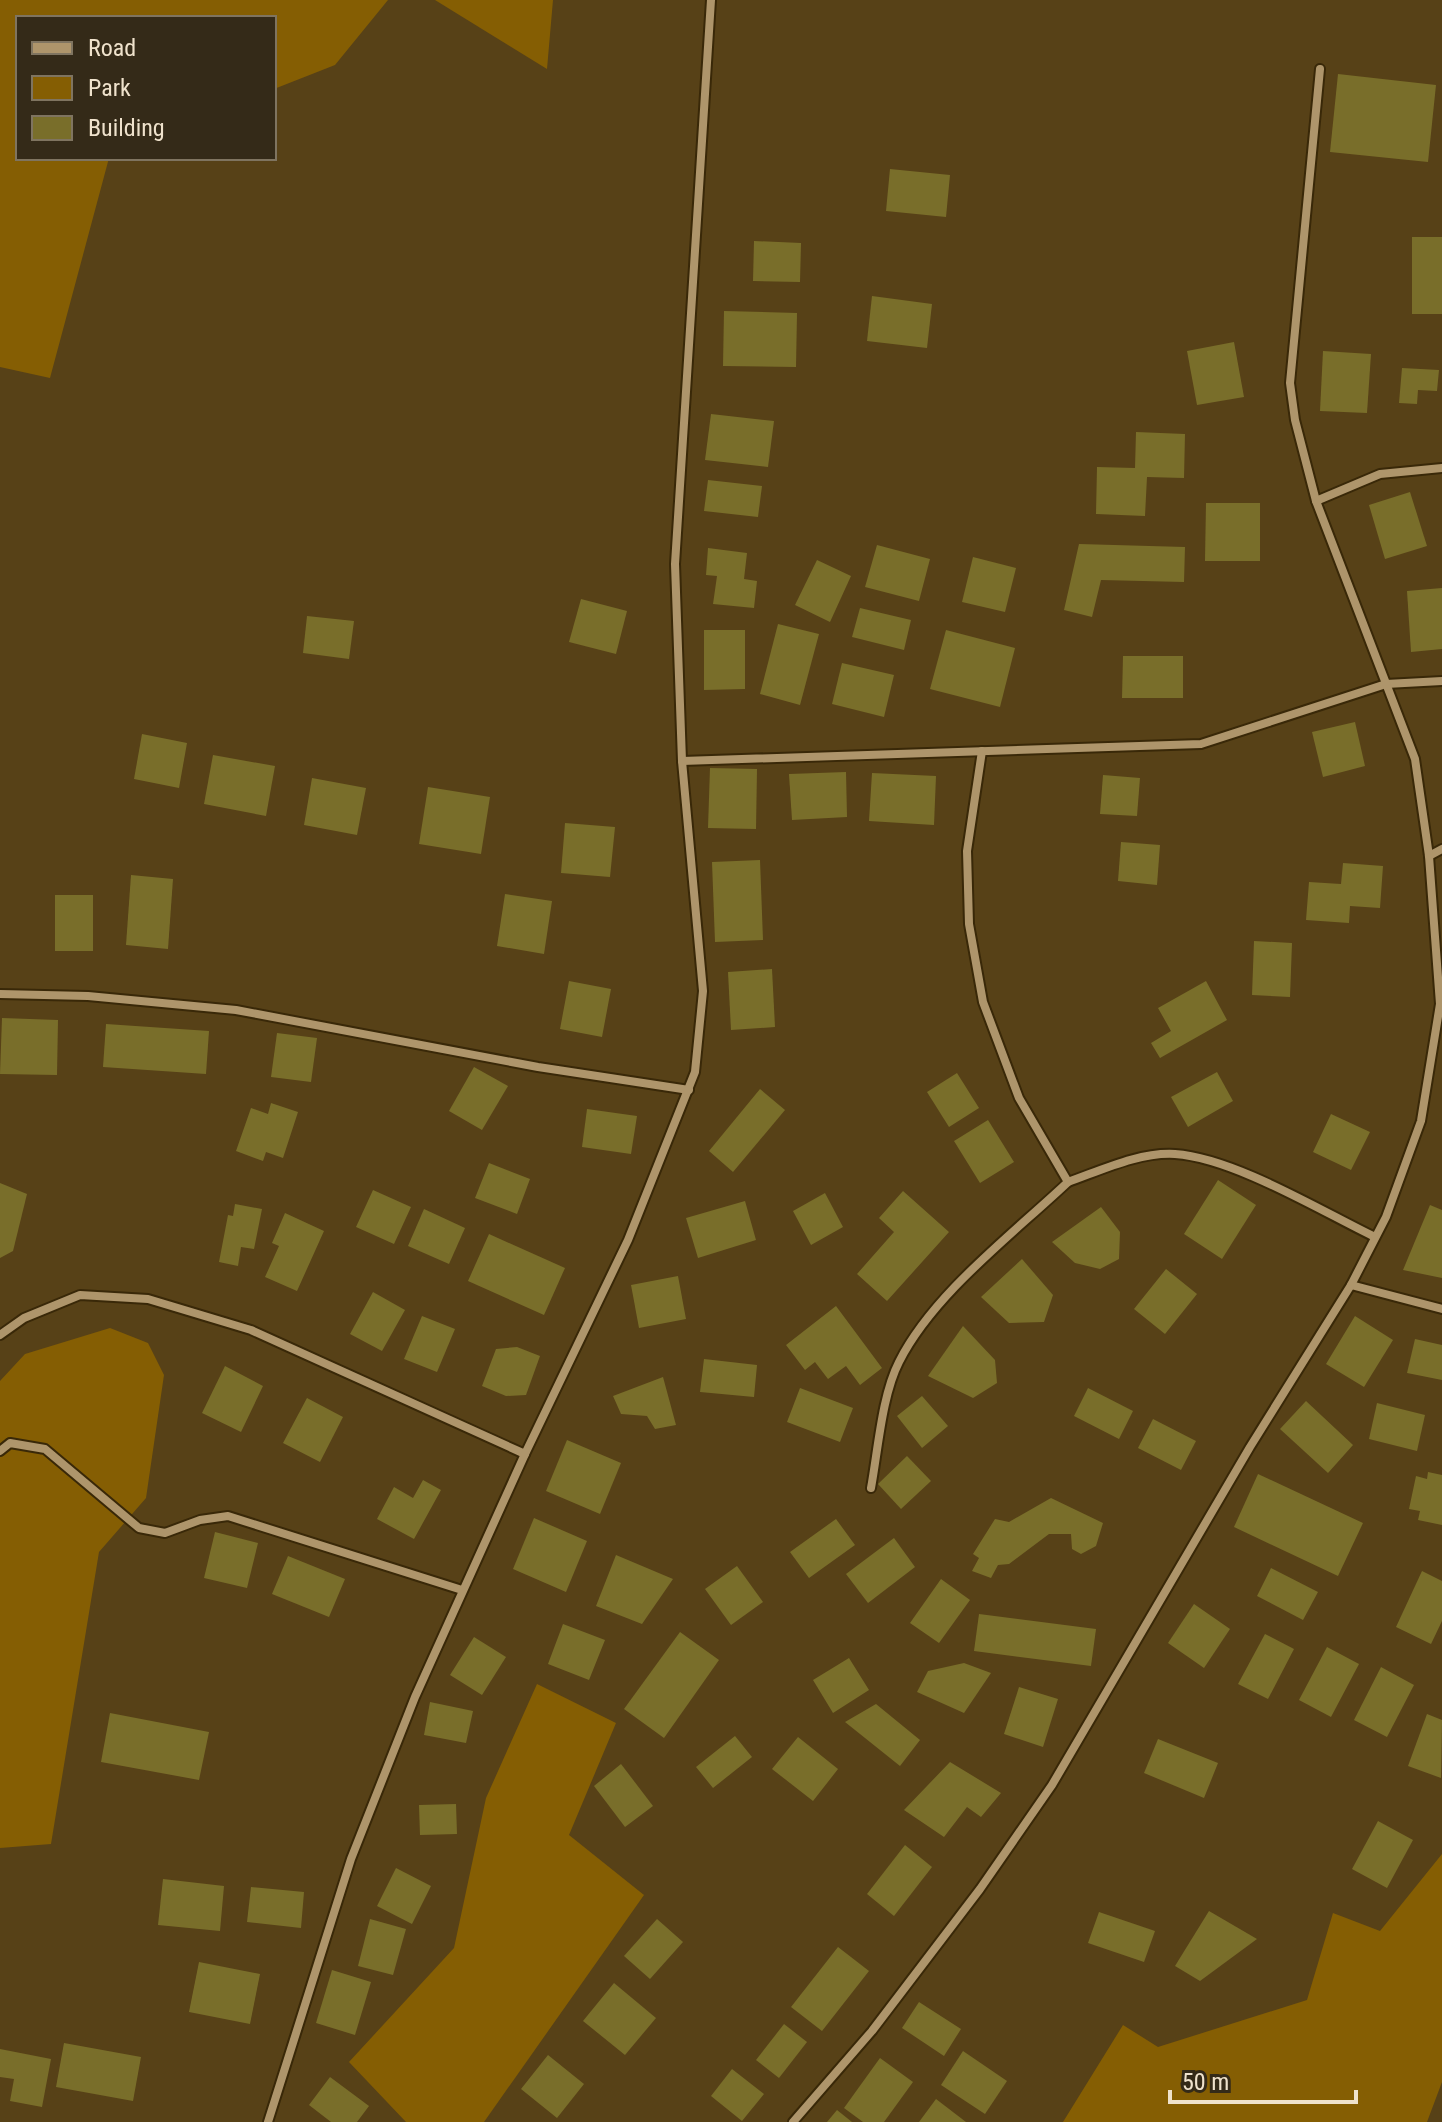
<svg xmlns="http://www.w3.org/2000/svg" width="1442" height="2122" viewBox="0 0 1442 2122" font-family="'Roboto Condensed',sans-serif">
<rect width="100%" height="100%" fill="#574117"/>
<!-- green -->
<g fill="#855e03">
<path d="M0 0H388L335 65 274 89V18H18V158H109L50 378 0 367Z"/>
<path d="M435 0H553L547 69Z"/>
<path d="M110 1328 148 1343 164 1375 146 1498 99 1552 51 1844 0 1848V1381L25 1354Z"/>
<path d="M537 1684 616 1723 569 1835 644 1895 484 2122H406L349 2062 454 1948 486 1798Z"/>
<path d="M1442 1854V2082L1427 2122H1063L1123 2025 1158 2047 1307 2000 1333 1913 1380 1931Z"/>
</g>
<!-- building -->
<g fill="#796e2a">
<path d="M1338 74 1436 85 1428 162 1330 152Z"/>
<path d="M890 169 950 175 946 217 886 211Z"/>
<rect x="1412" y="237" width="30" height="77"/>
<path d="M754 241 801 243 800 282 753 281Z"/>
<path d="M872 296 932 304 927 348 867 341Z"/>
<path d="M724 311 797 313 796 367 723 366Z"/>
<path d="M1234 342 1244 397 1197 405 1187 351Z"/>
<path d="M1323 351 1371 354 1367 413 1320 411Z"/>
<path d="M1402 368 1439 370 1437 391 1418 390 1417 404 1399 403Z"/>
<path d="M711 414 774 421 768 467 705 460Z"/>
<path d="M1136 432 1185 434 1184 478 1147 477 1145 516 1096 514 1097 467 1135 468Z"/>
<path d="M708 480 762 486 758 517 704 511Z"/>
<path d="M1410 492 1427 546 1385 559 1369 505Z"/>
<path d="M1206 503H1260V561H1205Z"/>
<path d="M1079 544 1185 547 1184 582 1101 580 1092 617 1064 610Z"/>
<path d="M877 545 930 559 919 601 865 587Z"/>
<path d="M708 548 747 553 744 579 757 581 754 608 713 604 717 576 706 575Z"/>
<path d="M973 557 1016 568 1005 612 962 602Z"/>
<path d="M817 560 851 576 830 622 795 605Z"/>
<path d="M1442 588V649L1411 652 1407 591Z"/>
<path d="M581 599 627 611 616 654 569 642Z"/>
<path d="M860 608 911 620 904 650 852 637Z"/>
<path d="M307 616 354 621 349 659 303 653Z"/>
<path d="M778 624 819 634 800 705 760 694Z"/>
<path d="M704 630H745V689L704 690Z"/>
<path d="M946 630 1015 648 1000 707 930 689Z"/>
<path d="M1123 656H1183V698H1122Z"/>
<path d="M842 663 894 675 884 717 832 704Z"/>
<path d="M1355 722 1365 766 1323 777 1312 732Z"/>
<path d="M142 734 187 743 179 788 134 779Z"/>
<path d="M213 755 275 766 266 816 204 804Z"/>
<path d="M710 768 757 769 756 829 708 828Z"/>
<path d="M846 772 847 817 792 820 789 774Z"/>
<path d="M872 773 936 776 934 825 869 821Z"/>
<path d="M1103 775 1140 778 1137 816 1100 814Z"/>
<path d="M312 778 366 788 357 835 304 825Z"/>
<path d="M428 787 490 797 481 854 419 844Z"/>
<path d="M565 823 615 827 610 877 561 873Z"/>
<path d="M1121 842 1160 845 1157 885 1118 881Z"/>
<path d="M760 860 763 940 715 942 712 862Z"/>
<path d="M1343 863 1383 866 1380 908 1350 906 1349 923 1306 920 1309 882 1341 884Z"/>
<path d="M131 875 173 879 168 949 126 945Z"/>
<path d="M505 894 552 901 544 954 497 946Z"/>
<rect x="55" y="895" width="38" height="56"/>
<path d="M1254 941 1292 943 1290 997 1252 995Z"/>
<path d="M772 969 775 1027 731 1030 728 972Z"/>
<path d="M569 981 611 989 602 1037 560 1029Z"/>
<path d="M1206 981 1227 1020 1160 1058 1151 1043 1171 1031 1158 1008Z"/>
<path d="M2 1018 58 1020 57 1075 0 1074Z"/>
<path d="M106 1024 209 1031 206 1074 103 1067Z"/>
<path d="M277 1033 317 1038 311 1082 271 1077Z"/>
<path d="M474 1067 508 1086 482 1130 449 1111Z"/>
<path d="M1217 1072 1233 1101 1188 1127 1171 1097Z"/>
<path d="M957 1073 979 1108 949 1127 927 1092Z"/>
<path d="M760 1089 785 1110 733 1172 709 1151Z"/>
<path d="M271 1103 298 1112 283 1158 266 1152 263 1161 236 1151 251 1108 268 1114Z"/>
<path d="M587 1109 637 1116 631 1154 582 1147Z"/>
<path d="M1331 1114 1370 1132 1351 1170 1313 1152Z"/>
<path d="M988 1120 1014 1162 980 1183 954 1141Z"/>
<path d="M489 1163 530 1179 517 1214 475 1198Z"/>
<path d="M1218 1180 1256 1205 1222 1259 1184 1234Z"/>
<path d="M0 1183 27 1194 13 1251 0 1258Z"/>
<path d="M373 1190 411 1207 394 1244 356 1227Z"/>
<path d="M903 1191 949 1232 887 1301 857 1274 894 1232 879 1218Z"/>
<path d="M825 1193 843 1227 811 1245 793 1211Z"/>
<path d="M745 1201 756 1240 698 1258 686 1218Z"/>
<path d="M235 1204 262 1209 254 1249 241 1247 238 1266 219 1262 228 1215 233 1216Z"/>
<path d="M1430 1205 1442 1210V1278L1403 1270Z"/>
<path d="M1101 1207 1120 1232 1119 1259 1100 1269 1075 1263 1052 1242Z"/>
<path d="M424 1209 465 1228 449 1264 408 1246Z"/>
<path d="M285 1213 324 1231 297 1291 265 1277 279 1246 272 1243Z"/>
<path d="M489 1234 565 1268 544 1315 468 1281Z"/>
<path d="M1022 1259 1053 1295 1044 1322 1009 1323 981 1297Z"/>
<path d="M1166 1269 1197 1294 1165 1334 1134 1309Z"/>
<path d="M678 1276 686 1319 639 1328 631 1285Z"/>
<path d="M373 1292 405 1310 382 1351 350 1334Z"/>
<path d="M836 1306 882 1368 860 1385 846 1366 828 1379 815 1362 805 1370 786 1345Z"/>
<path d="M422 1316 455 1329 437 1372 404 1359Z"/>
<path d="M1355 1316 1393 1340 1364 1387 1326 1364Z"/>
<path d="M963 1326 995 1360 997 1383 973 1398 928 1376Z"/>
<path d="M1415 1339 1442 1345V1380L1407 1373Z"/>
<path d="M517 1347 540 1356 526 1395 506 1396 482 1386 496 1349Z"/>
<path d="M704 1359 757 1365 754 1397 700 1392Z"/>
<path d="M225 1366 263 1386 241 1432 202 1413Z"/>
<path d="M663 1377 676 1425 655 1429 647 1416 621 1414 613 1396Z"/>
<path d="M800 1388 853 1408 840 1442 787 1422Z"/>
<path d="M1088 1388 1133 1411 1119 1439 1074 1416Z"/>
<path d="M922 1396 948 1426 922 1448 897 1416Z"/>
<path d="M307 1398 343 1417 320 1462 283 1443Z"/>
<path d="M1306 1401 1353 1445 1328 1473 1280 1429Z"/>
<path d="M1377 1403 1425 1415 1417 1451 1369 1439Z"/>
<path d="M1153 1419 1196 1441 1181 1470 1138 1448Z"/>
<path d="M567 1440 621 1463 600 1514 546 1491Z"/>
<path d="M907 1456 931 1481 901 1509 878 1484Z"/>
<path d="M1428 1472 1442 1475V1525L1418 1520 1420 1511 1409 1509 1416 1476 1427 1479Z"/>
<path d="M1258 1474 1363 1523 1338 1576 1234 1527Z"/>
<path d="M423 1480 441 1490 414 1539 377 1519 394 1487 413 1498Z"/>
<path d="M1051 1498 1103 1523 1096 1546 1081 1554 1072 1549 1071 1534H1049L1009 1564 998 1565 991 1578 972 1571 979 1558 973 1554 995 1519 1009 1522Z"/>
<path d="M534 1518 587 1541 566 1592 513 1569Z"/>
<path d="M836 1519 855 1545 809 1578 790 1552Z"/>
<path d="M215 1532 258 1543 247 1588 204 1578Z"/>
<path d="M894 1538 915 1567 868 1603 846 1574Z"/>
<path d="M616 1555 673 1579 642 1624 596 1606Z"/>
<path d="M288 1556 345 1579 329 1617 272 1594Z"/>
<path d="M737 1566 763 1602 731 1625 705 1589Z"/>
<path d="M1271 1568 1318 1592 1303 1620 1257 1596Z"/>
<path d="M1422 1571 1442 1581V1621L1431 1644 1396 1627Z"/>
<path d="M941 1579 970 1600 939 1643 910 1623Z"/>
<path d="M1194 1604 1230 1629 1204 1668 1168 1643Z"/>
<path d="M979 1614 1096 1629 1091 1666 974 1651Z"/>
<path d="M563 1624 605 1640 589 1680 548 1664Z"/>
<path d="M680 1632 719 1660 664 1738 624 1709Z"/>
<path d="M1265 1634 1294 1649 1268 1699 1238 1684Z"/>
<path d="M474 1637 506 1657 482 1695 450 1675Z"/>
<path d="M1327 1647 1359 1664 1331 1717 1299 1700Z"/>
<path d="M849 1658 869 1690 833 1713 813 1680Z"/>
<path d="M964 1663 991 1673 964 1713 917 1692 928 1671Z"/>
<path d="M1381 1667 1414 1685 1387 1737 1354 1720Z"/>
<path d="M1019 1687 1058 1699 1043 1747 1004 1734Z"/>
<path d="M430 1702 473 1711 466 1743 424 1735Z"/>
<path d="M876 1704 920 1740 900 1766 845 1722Z"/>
<path d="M110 1713 209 1732 199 1780 101 1762Z"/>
<path d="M1427 1714 1442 1720 1441 1778 1408 1766Z"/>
<path d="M735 1736 752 1757 713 1788 696 1767Z"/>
<path d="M798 1737 838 1769 813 1801 772 1769Z"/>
<path d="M1158 1739 1218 1763 1204 1798 1144 1773Z"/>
<path d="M950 1762 1001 1793 981 1817 967 1807 944 1837 904 1810Z"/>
<path d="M621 1764 653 1806 625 1827 594 1786Z"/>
<path d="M456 1804 457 1834 420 1835 419 1805Z"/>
<path d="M1378 1821 1413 1840 1387 1888 1352 1869Z"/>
<path d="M905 1845 932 1867 894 1916 867 1894Z"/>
<path d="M396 1868 431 1886 412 1924 377 1906Z"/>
<path d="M163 1879 224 1886 220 1931 158 1925Z"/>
<path d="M251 1887 304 1892 301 1928 247 1922Z"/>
<path d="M1209 1911 1257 1939 1200 1981 1175 1966Z"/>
<path d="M1099 1912 1155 1931 1144 1962 1088 1943Z"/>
<path d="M370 1919 406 1929 393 1975 358 1966Z"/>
<path d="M657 1919 683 1942 650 1979 624 1956Z"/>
<path d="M838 1947 869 1971 822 2031 791 2007Z"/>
<path d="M199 1962 260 1974 250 2024 189 2012Z"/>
<path d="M332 1970 371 1982 355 2035 316 2023Z"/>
<path d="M614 1983 656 2018 625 2055 583 2021Z"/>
<path d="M919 2002 961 2029 944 2056 902 2028Z"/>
<path d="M784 2024 807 2042 779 2078 756 2060Z"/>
<path d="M64 2043 141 2057 133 2101 56 2087Z"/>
<path d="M0 2049 51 2059 42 2107 10 2101 14 2079 0 2077Z"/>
<path d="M963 2051 1007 2081 985 2114 941 2085Z"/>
<path d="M548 2055 584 2084 557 2118 521 2089Z"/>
<path d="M880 2058 913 2082 884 2122H863L844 2108Z"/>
<path d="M732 2069 764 2094 742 2121 711 2096Z"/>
<path d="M330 2077 369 2106 357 2122H331L309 2105Z"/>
<path d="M936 2099 966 2122H919Z"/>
<path d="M837 2110 852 2122H827Z"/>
</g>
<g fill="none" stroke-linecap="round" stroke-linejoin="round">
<defs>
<g id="minor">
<path d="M1316 501 1380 474 1442 468"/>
<path d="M982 751 967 851 969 924 983 1002 1019 1098 1068 1182C1102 1170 1139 1152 1175 1154 1234 1158 1321 1211 1375 1237"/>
<path d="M682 761 1201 744 1386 684 1442 681"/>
<path d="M1429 856 1442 849"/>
<path d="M0 994 88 996 236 1010 538 1067 689 1090"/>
<path d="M1351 1285 1442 1309"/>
<path d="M0 1335 24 1318 80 1295 148 1299 251 1330 525 1454"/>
<path d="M0 1451 10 1443 45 1449 139 1528 165 1533 200 1520 228 1516 462 1590"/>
<path d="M871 1488C878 1450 882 1395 899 1362 933 1294 1013 1234 1068 1182"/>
<path d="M268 2122 351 1859 415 1697 525 1454 628 1240 695 1072 703 991 682 761 675 564 711 0"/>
<path d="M793 2122 872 2031 980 1889 1052 1785 1250 1447 1351 1285 1386 1217 1421 1121 1440 1004 1429 856 1415 759 1316 501 1295 420 1290 383 1320 69"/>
</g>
</defs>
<!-- minor casing -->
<use href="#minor" stroke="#392808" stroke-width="12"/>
<!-- minor -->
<use href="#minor" stroke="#ae956b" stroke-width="8"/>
</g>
<!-- legend -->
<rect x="16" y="16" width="260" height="144" fill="#342a18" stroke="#7f7460" stroke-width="2"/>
<rect x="32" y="42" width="40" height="12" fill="#ae956b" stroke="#7f7460" stroke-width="2"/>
<text x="88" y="56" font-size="24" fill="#efe2cc">Road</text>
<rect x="32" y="76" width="40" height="24" fill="#855e03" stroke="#7f7460" stroke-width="2"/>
<text x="88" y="96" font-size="24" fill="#efe2cc">Park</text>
<rect x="32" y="116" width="40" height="24" fill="#796e2a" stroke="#7f7460" stroke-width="2"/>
<text x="88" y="136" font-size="24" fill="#efe2cc">Building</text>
<!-- scale -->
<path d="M1170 2090v12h186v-12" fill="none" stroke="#efe2cc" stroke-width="4"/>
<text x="1182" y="2090" font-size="24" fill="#efe2cc" stroke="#342a18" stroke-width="6" paint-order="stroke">50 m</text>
</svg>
